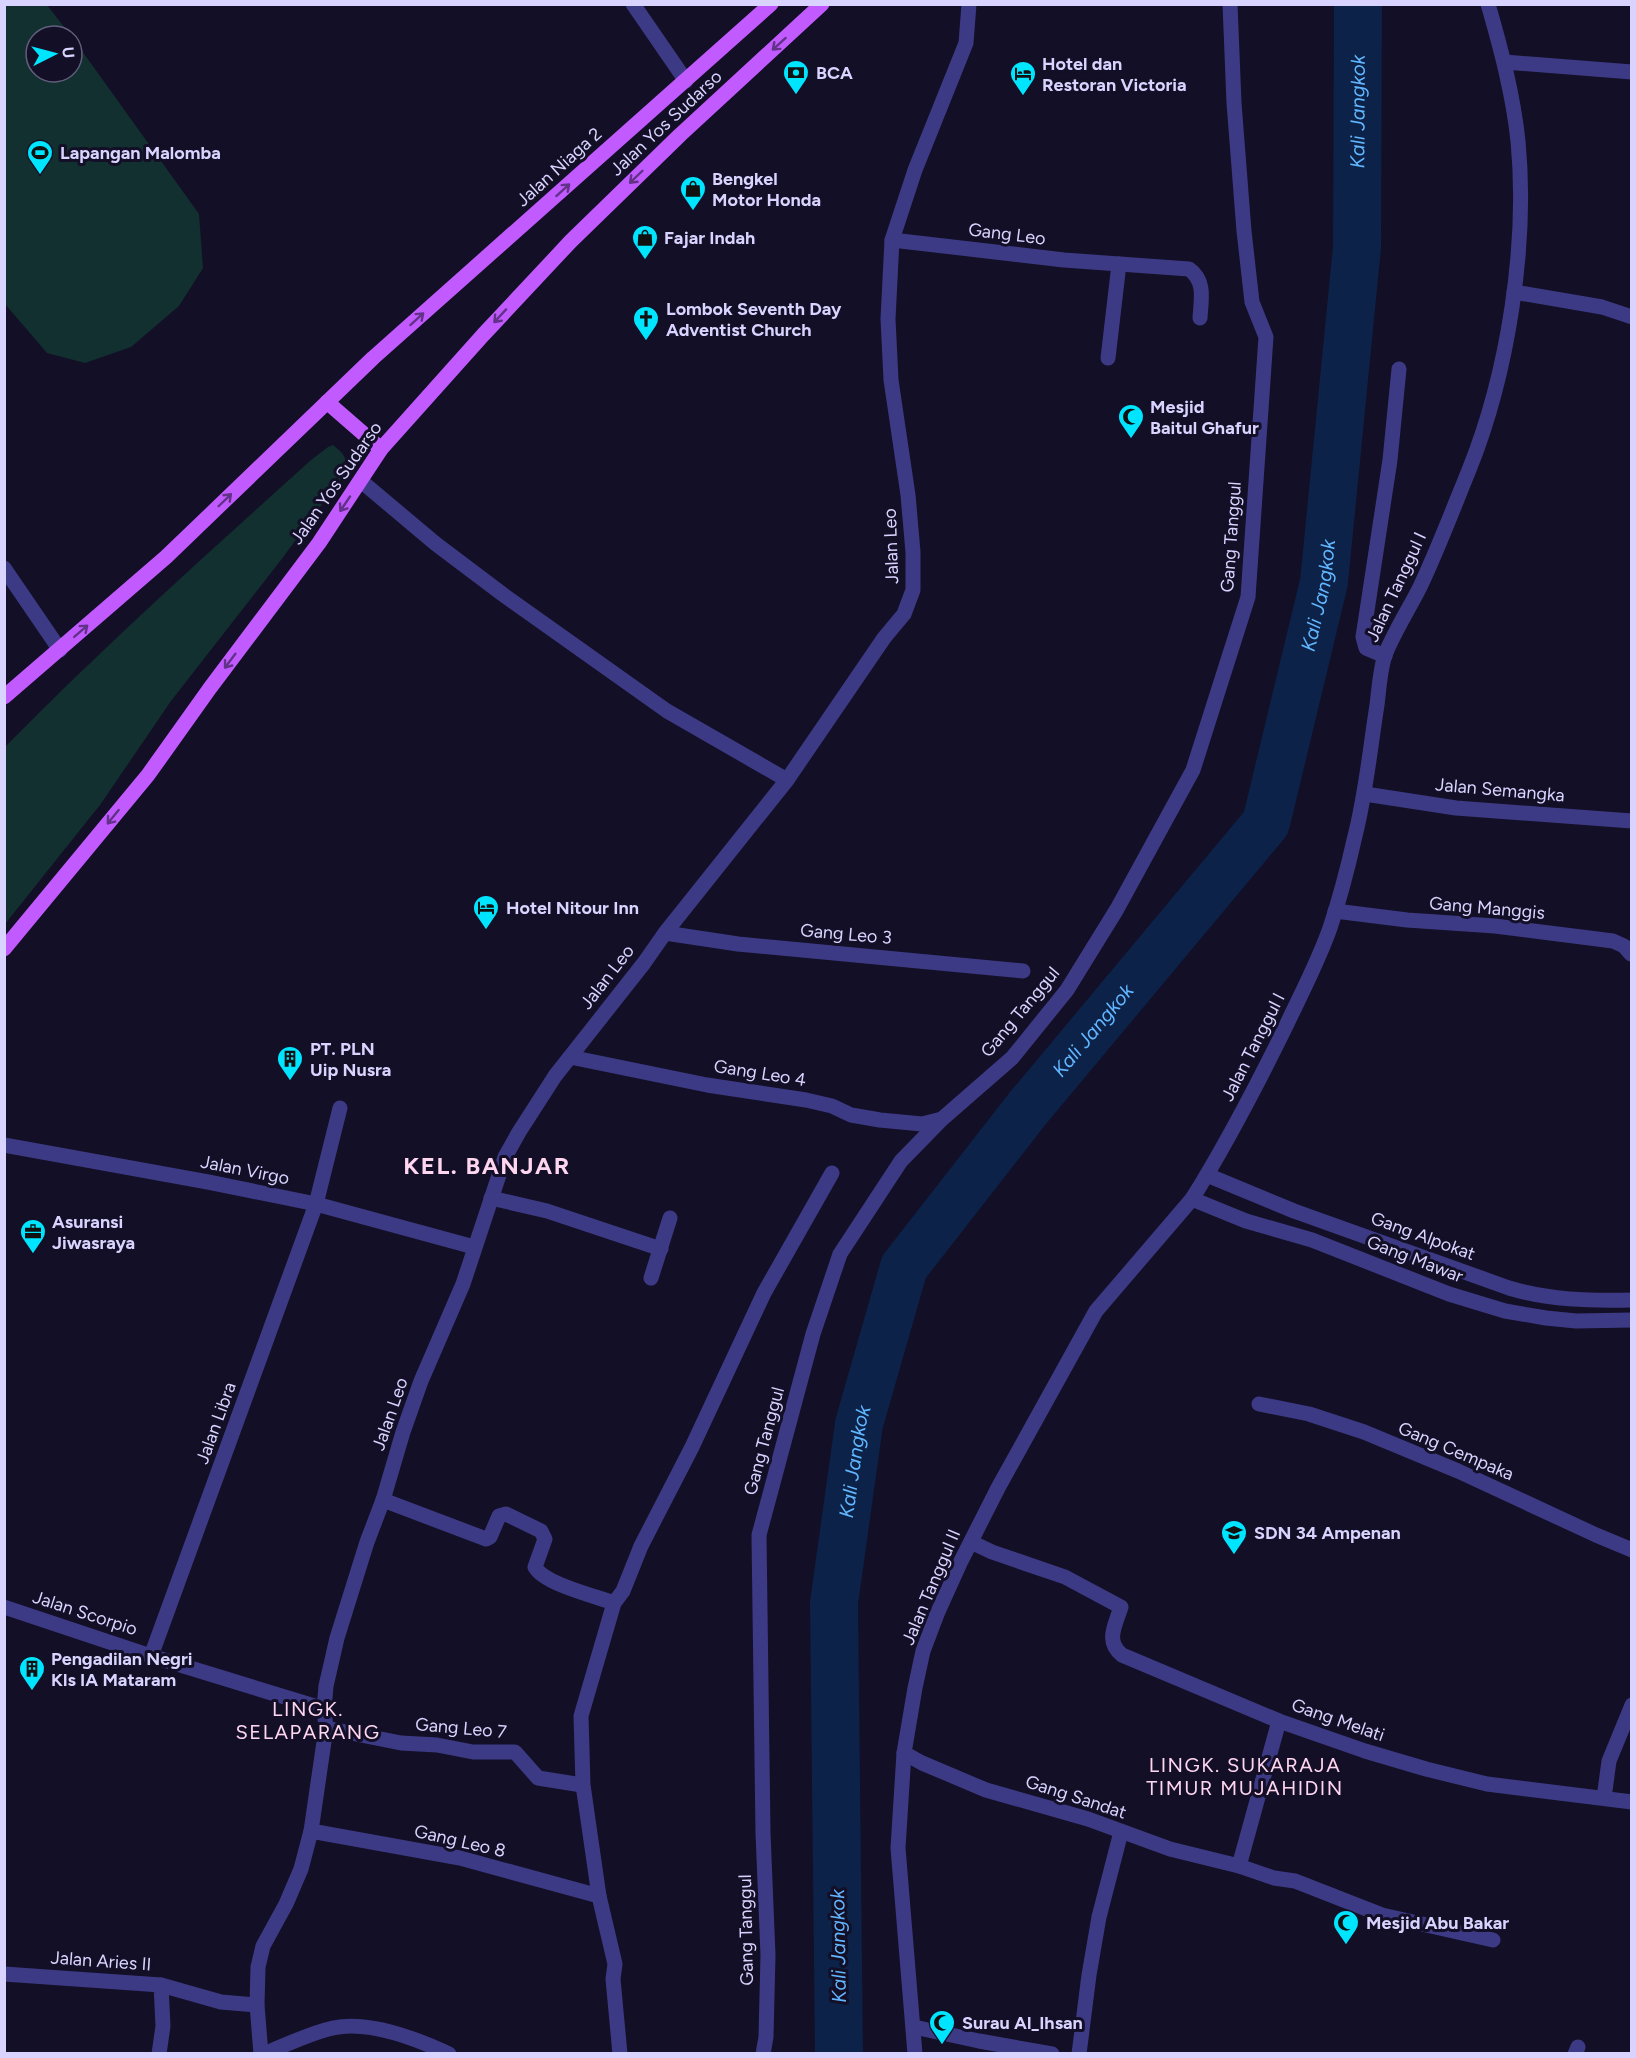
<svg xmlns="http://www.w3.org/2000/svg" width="1636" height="2058" viewBox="0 0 1636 2058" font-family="Figtree,sans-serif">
<rect width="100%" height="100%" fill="#130f26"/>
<!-- green -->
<g fill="#12302f">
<path d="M4 5H47L71 36H36V72H72V37L199 214 203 268 179 306 131 347 85 363 47 353 5 304Z"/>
<path d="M333 445C344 454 348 458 346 472L281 560 171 701 100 805 5 924V747C103 647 207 554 311 460L328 447Z"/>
</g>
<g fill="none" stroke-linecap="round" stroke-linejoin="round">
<!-- river -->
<path stroke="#0c2248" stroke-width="48" id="s1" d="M839 2054 834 1603 859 1424 904 1267 1028 1108 1266 823 1324 582 1357 247 1358 4"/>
<!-- minor -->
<g stroke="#3d3a85" stroke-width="15">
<path d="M633 4 686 81"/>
<path d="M1505 62 1632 72"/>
<path d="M892 240 1064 260 1189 269C1206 281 1201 300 1200 318"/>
<path d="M1514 292 1602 307 1632 317"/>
<path d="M1108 358 1119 264"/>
<path d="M361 481 436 544 505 596 667 711 787 780"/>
<path d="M4 568 60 650"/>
<path d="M1385 656 1366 648 1363 637 1390 460 1399 369"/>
<path d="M1365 794 1456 808 1632 821"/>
<path d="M1335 911 1407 920 1495 926 1613 941 1624 946 1631 954"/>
<path d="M665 933 738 944 1023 971"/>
<path d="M570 1057 707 1085 806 1100 832 1106 851 1115 880 1120 922 1124 942 1119"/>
<path d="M4 1145 208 1182 316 1204 474 1247"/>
<path d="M1207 1175 1294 1211 1509 1288C1549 1300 1589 1301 1632 1300"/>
<path d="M491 1198 547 1211 661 1249"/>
<path d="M1192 1199 1246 1221 1312 1240 1449 1294 1505 1311 1546 1318 1576 1321 1632 1320"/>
<path d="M651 1278 670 1218"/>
<path d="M1259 1404 1309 1414 1364 1432 1458 1471 1596 1535 1632 1550"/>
<path d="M383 1500 486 1539 490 1537 499 1516 506 1514 541 1531 545 1539 535 1567C544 1584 595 1596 614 1603"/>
<path d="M971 1542 992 1552 1065 1577 1121 1607C1115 1626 1105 1641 1122 1655L1279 1721 1365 1751 1426 1769 1487 1784 1632 1802"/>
<path d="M4 1607 151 1656 324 1709"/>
<path d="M151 1656 316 1204 340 1108"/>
<path d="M326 1728 401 1743 437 1745 473 1752H515L538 1778 582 1785"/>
<path d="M904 1753 922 1763 986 1790 1088 1819 1170 1849 1239 1866 1274 1878 1295 1881 1382 1915 1493 1940"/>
<path d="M1604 1798 1609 1761 1632 1705"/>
<path d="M311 1831 460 1858 599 1896"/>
<path d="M1239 1866 1279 1721"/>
<path d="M4 1974 161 1985 163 2026 159 2054"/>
<path d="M161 1985 221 2002 257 2005"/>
<path d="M914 2027 979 2041 1052 2054"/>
<path d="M261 2054 257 2005 258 1967 263 1946 286 1904 301 1869 311 1831 326 1728 324 1709 326 1686 337 1638 367 1542 383 1500 403 1432 421 1381 463 1284 505 1157 519 1132 555 1076 644 963 665 933 787 780 884 638 904 614 913 590V552L908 495 891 380 888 319 892 240 915 170 966 43 969 4"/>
<path d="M264 2054C286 2045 310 2033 333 2028 369 2020 417 2039 449 2054"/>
<path d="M620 2054 613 1979 615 1964 599 1896 583 1785 581 1716 614 1603 623 1591 641 1546 692 1447 764 1293 832 1173"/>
<path d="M763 2054 766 2037 768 1955 763 1833 759 1535 813 1334 840 1254 901 1161 942 1119 1012 1058 1067 990 1117 909 1193 770 1248 597 1266 337 1252 302 1244 231 1234 103 1230 4"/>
<path d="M915 2054 898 1848 904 1753 915 1688 923 1651 937 1614 961 1561 998 1488 1096 1311 1192 1199C1227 1143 1257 1085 1286 1026 1301 994 1318 962 1330 928 1340 898 1348 867 1355 836 1366 793 1370 749 1377 705 1379 689 1380 670 1385 655 1394 632 1409 609 1420 587 1438 549 1453 509 1469 470 1508 373 1528 245 1518 141 1513 94 1501 49 1488 4"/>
<path d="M1079 2054 1089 1975 1099 1917 1121 1832"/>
<path d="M1575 2054 1578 2047"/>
</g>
<!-- major -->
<g stroke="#c25bff" stroke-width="15">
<path d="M327 402 381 449"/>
<path d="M4 697 166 557 373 358 771 4"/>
<path d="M4 949 148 775 210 688 319 543 381 449 483 335 571 241 680 135 822 4"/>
</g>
</g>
<!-- one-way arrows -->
<defs><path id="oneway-shaft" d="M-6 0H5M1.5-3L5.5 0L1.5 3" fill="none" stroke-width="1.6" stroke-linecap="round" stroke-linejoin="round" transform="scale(1.5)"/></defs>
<g stroke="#623188">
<use href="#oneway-shaft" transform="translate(779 44) rotate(138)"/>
<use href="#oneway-shaft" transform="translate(636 177) rotate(136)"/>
<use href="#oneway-shaft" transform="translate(563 190) rotate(-42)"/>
<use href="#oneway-shaft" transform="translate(500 316) rotate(133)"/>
<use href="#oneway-shaft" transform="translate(417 319) rotate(-42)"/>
<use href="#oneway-shaft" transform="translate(225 500) rotate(-44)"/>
<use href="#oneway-shaft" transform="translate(345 504) rotate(124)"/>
<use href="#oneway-shaft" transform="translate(81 631) rotate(-41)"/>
<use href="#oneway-shaft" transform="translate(230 661) rotate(127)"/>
<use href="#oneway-shaft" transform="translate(113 817) rotate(129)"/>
</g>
<!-- icons -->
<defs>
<symbol id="bank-pin" viewBox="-11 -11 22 30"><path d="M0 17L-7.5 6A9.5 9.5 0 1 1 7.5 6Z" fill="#00e5ff" stroke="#130f26"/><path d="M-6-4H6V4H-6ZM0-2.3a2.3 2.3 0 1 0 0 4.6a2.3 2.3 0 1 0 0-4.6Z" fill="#111"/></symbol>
<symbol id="hotel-pin" viewBox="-11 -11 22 30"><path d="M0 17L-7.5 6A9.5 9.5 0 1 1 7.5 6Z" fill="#00e5ff" stroke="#130f26"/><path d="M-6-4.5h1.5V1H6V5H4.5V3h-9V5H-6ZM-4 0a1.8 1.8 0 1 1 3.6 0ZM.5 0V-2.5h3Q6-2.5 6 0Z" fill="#111"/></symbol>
<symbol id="stadium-pin" viewBox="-11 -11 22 30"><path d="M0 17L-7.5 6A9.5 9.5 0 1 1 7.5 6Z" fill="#00e5ff" stroke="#130f26"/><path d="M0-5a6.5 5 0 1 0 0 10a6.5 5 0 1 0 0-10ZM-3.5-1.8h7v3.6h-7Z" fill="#111"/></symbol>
<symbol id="shop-pin" viewBox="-11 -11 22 30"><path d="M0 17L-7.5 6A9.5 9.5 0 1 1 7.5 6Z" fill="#00e5ff" stroke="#130f26"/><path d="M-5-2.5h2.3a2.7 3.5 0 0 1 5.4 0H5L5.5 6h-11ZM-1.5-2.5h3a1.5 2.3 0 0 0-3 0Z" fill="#111"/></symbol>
<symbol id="church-pin" viewBox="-11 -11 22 30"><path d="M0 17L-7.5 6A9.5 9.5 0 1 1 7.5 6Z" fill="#00e5ff" stroke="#130f26"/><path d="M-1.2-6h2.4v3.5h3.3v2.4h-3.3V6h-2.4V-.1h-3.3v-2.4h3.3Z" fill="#111"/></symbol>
<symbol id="mosque-pin" viewBox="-11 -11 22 30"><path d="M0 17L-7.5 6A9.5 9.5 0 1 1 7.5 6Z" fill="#00e5ff" stroke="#130f26"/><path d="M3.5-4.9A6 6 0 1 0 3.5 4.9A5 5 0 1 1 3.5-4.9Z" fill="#111"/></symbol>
<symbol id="building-pin" viewBox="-11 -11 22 30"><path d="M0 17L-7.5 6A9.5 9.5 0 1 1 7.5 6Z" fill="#00e5ff" stroke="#130f26"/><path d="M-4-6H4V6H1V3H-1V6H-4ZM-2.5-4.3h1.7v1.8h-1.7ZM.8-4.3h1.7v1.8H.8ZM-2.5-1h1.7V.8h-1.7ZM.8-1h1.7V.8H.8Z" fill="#111"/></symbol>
<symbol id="office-pin" viewBox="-11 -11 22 30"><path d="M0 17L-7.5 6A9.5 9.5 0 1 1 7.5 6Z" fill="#00e5ff" stroke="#130f26"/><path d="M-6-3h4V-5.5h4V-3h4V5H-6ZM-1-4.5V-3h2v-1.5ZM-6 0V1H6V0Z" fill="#111"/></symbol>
<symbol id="school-pin" viewBox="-11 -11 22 30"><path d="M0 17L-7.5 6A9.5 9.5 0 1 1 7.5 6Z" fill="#00e5ff" stroke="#130f26"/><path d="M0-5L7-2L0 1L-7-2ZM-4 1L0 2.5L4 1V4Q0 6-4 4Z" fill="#111"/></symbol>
</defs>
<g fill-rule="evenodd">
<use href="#bank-pin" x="781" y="58" width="30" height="40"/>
<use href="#hotel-pin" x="1008" y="59" width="30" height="40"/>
<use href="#stadium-pin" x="25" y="138" width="30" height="40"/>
<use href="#shop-pin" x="678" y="174" width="30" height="40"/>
<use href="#shop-pin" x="630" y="223" width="30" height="40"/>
<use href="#church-pin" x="631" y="304" width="30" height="40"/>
<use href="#mosque-pin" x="1116" y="402" width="30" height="40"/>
<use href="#hotel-pin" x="471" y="893" width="30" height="40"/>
<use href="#building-pin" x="275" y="1044" width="30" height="40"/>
<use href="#office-pin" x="18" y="1217" width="30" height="40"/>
<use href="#school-pin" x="1219" y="1518" width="30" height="40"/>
<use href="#building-pin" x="17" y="1654" width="30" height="40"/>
<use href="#mosque-pin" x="1331" y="1908" width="30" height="40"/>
<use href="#mosque-pin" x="927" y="2008" width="30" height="40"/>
</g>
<g text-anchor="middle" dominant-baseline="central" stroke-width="6" stroke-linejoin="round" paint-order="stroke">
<!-- poi labels -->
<g font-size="18" font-weight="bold" fill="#d9d4ff" stroke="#130f26" text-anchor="start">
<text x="1042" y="64">Hotel dan<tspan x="1042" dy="21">Restoran Victoria</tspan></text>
<text x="816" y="73">BCA</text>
<text x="60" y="153">Lapangan Malomba</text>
<text x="712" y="179">Bengkel<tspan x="712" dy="21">Motor Honda</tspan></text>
<text x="664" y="238">Fajar Indah</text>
<text x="666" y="309">Lombok Seventh Day<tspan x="666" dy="21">Adventist Church</tspan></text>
<text x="1150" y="407">Mesjid<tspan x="1150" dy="21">Baitul Ghafur</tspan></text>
<text x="506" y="908">Hotel Nitour Inn</text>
<text x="310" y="1049">PT. PLN<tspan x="310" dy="21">Uip Nusra</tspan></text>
<text x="52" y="1222">Asuransi<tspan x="52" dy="21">Jiwasraya</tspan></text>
<text x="1254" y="1533">SDN 34 Ampenan</text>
<text x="51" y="1659">Pengadilan Negri<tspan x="51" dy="21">Kls IA Mataram</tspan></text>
<text x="1366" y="1923">Mesjid Abu Bakar</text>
<text x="962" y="2023">Surau Al_Ihsan</text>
</g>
<!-- street labels -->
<g font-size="18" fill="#d9d4ff" stroke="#130f26">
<text transform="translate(666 123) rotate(-43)">Jalan Yos Sudarso</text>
<text transform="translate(559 167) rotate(-42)">Jalan Niaga 2</text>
<text transform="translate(1007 234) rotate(7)">Gang Leo</text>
<text transform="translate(336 483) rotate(-55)">Jalan Yos Sudarso</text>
<text transform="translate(1231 537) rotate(-86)">Gang Tanggul</text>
<text transform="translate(891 546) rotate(-92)">Jalan Leo</text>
<text transform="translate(1396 587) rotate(-65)">Jalan Tanggul I</text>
<text transform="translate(1500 790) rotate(5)">Jalan Semangka</text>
<text transform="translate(1487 908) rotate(5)">Gang Manggis</text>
<text transform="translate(846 934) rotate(5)">Gang Leo 3</text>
<text transform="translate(607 977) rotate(-52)">Jalan Leo</text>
<text transform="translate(1020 1012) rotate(-50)">Gang Tanggul</text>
<text transform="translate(1253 1047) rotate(-63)">Jalan Tanggul I</text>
<text transform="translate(760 1073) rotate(9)">Gang Leo 4</text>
<text transform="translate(245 1170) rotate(11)">Jalan Virgo</text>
<text transform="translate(1423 1236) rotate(20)">Gang Alpokat</text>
<text transform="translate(1415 1259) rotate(21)">Gang Mawar</text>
<text transform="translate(390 1414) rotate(-71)">Jalan Leo</text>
<text transform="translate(216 1423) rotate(-70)">Jalan Libra</text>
<text transform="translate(764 1441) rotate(-75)">Gang Tanggul</text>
<text transform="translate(1456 1451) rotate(23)">Gang Cempaka</text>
<text transform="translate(931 1587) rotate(-67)">Jalan Tanggul II</text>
<text transform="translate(85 1613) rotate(18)">Jalan Scorpio</text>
<text transform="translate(1338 1720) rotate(19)">Gang Melati</text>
<text transform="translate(461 1728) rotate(5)">Gang Leo 7</text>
<text transform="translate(1076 1797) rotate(18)">Gang Sandat</text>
<text transform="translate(460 1841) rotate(13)">Gang Leo 8</text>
<text transform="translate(746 1930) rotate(-91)">Gang Tanggul</text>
<text transform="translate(101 1961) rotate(4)">Jalan Aries II</text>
</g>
<!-- water labels -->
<g font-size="20" font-style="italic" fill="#62b6ff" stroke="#130f26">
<text stroke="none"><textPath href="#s1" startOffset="2088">Kali Jangkok</textPath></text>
<text stroke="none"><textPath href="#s1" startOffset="1602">Kali Jangkok</textPath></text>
<text stroke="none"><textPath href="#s1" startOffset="1098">Kali Jangkok</textPath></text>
<text stroke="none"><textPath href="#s1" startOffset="594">Kali Jangkok</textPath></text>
<text transform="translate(838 1946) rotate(-91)">Kali Jangkok</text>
</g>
<!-- neighbourhood labels -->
<g font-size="20" letter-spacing="1.5" fill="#ffd6f0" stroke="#130f26">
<text x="308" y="1709">LINGK.<tspan x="308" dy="23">SELAPARANG</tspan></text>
<text x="1245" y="1765">LINGK. SUKARAJA<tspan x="1245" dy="23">TIMUR MUJAHIDIN</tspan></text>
</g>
<!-- district labels -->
<g font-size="24" font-weight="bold" letter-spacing="1.5" fill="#ffd6f0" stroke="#130f26">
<text x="487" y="1165">KEL. BANJAR</text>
</g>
</g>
<!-- border -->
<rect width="1636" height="2058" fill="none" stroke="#d9d4ff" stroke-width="12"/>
<!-- north arrow -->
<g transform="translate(54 54) rotate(84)"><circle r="28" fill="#130f26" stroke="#625e7d" stroke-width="1.5"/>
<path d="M0-4.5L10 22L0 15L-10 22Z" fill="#00e5ff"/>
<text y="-9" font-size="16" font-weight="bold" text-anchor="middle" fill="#d9d4ff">U</text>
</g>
</svg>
